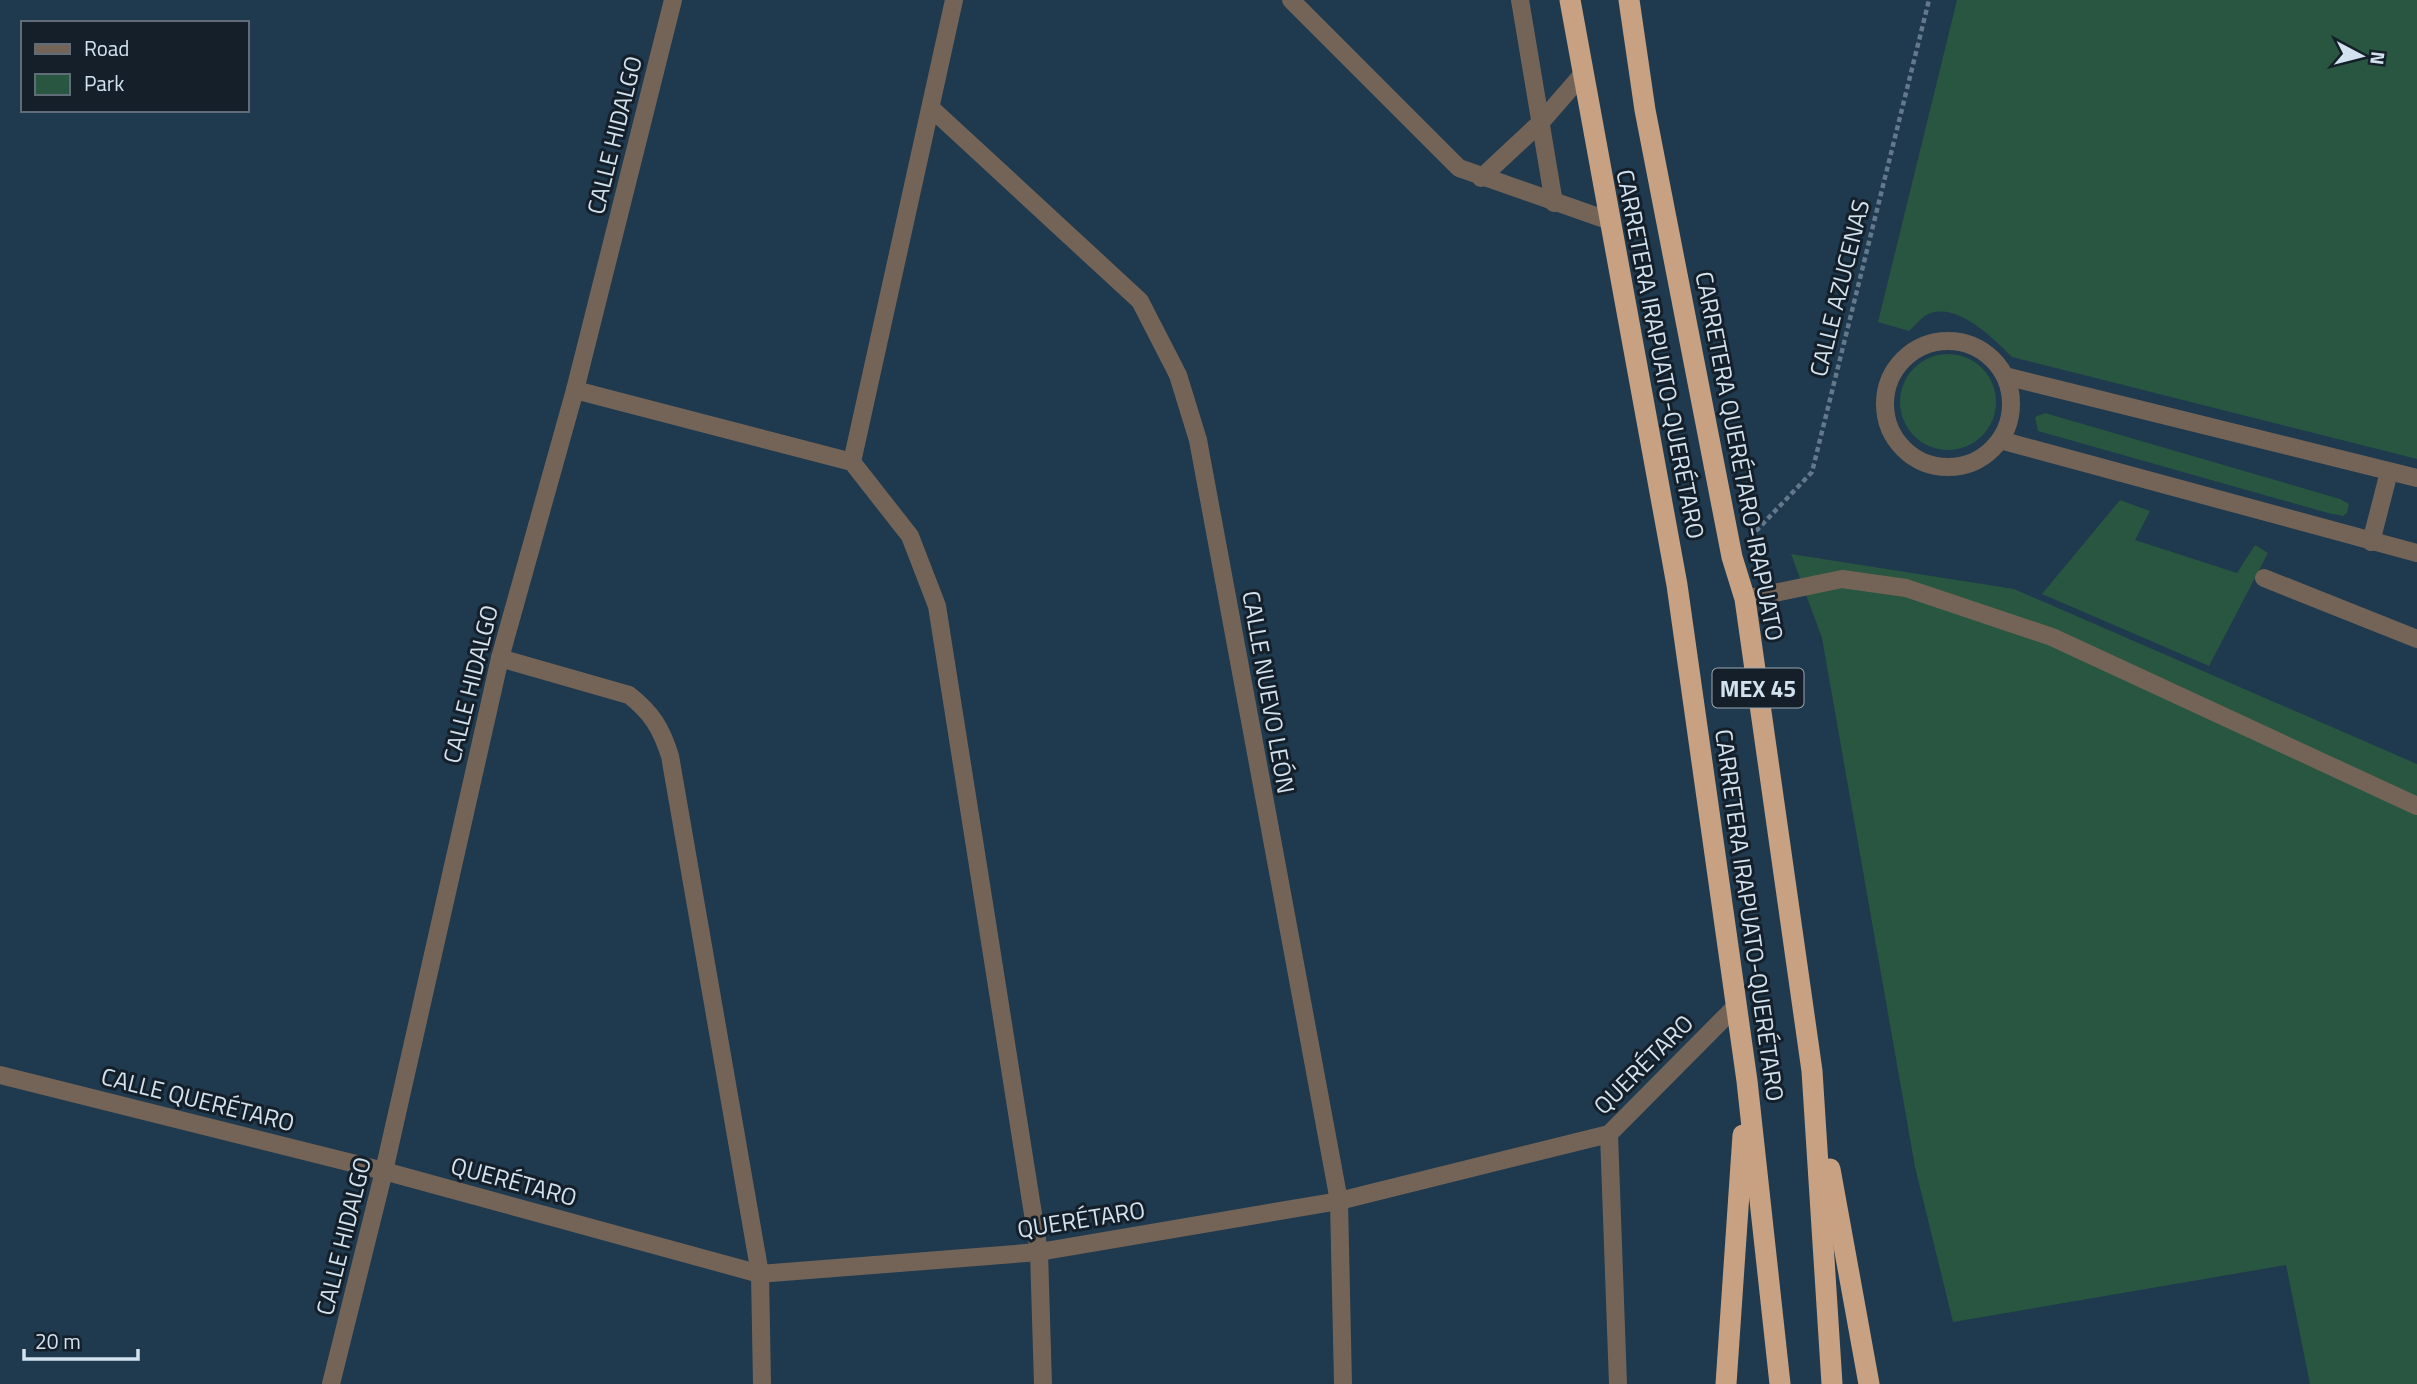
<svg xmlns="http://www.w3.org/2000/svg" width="2417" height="1384" viewBox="0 0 2417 1384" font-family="'Titillium Web',sans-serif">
<rect width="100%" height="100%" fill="#1f394e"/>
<!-- green -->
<g fill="#285640">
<path d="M1957 0H2417V459L2012 357C1993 338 1959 304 1931 313 1923 315 1916 325 1909 331L1878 322Z"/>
<circle cx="1948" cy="402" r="48"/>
<path d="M2045 413 2340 499 2349 504 2347 513 2343 516 2328 513 2038 431 2035 417Z"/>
<path d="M2120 500 2150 511 2135 540 2237 573 2255 545 2268 553 2209 666 2042 594Z"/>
<path d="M1791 554 2014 589 2417 764V1384H2310L2286 1265 1953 1322 1915 1167 1822 638Z"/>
</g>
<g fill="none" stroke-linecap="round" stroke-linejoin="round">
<!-- path -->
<path stroke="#63798b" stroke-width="4.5" stroke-dasharray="5 3.5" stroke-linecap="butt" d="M1756 531 1812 472 1929 0"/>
<!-- street -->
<g stroke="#746457" stroke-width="18">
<path d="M1291 0 1459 168 1610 221"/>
<path d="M1520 0 1554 203"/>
<path d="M931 108 1140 301 1178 375 1198 440 1339 1201 1343 1384"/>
<path d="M1481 178 1541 122 1582 75"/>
<circle cx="1948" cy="404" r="63"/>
<path d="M2005 376 2417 478"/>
<path d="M575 390 852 462 910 536 937 606 1039 1252 1043 1384"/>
<path d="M2000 440 2417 553"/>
<path d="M852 462 954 0"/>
<path d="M2371 542 2389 472"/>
<path d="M2264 578 2417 639"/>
<path d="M1745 599 1842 579 1906 588 2052 637 2417 806"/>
<path d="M500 658 629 695C652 713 661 728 670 756L760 1274 762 1384"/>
<path d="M0 1075 384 1171 760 1274 1039 1252 1339 1201 1609 1134 1736 1006"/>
<path d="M1609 1134 1618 1384"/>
<path d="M331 1384 384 1171 500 658 575 390 673 0"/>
</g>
<!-- highway -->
<g stroke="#c7a181" stroke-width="21">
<path d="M1570 0 1677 585 1747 1081 1780 1384"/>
<path d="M1629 0 1645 110 1732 557 1745 599 1812 1071 1832 1384"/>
<path d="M1830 1169 1869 1384"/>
<path d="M1726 1384 1743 1135"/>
</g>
</g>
<g text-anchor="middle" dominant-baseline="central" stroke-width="6" stroke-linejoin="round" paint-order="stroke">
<!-- shield labels -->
<rect fill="#141f29" stroke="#99a8b4" stroke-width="2" x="1712.5" y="668.5" width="91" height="39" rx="5"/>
<g font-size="23" font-weight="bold" fill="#d2e2ef">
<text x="1758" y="688">MEX 45</text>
</g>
<!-- street labels -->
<g font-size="24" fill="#d2e2ef" stroke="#141f29">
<text transform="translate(614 135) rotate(-76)">CALLE HIDALGO</text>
<text transform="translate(1839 288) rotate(-76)">CALLE AZUCENAS</text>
<text transform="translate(1661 354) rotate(79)">CARRETERA IRAPUATO-QUERÉTARO</text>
<text transform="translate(1740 456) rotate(79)">CARRETERA QUERÉTARO-IRAPUATO</text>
<text transform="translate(470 684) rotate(-76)">CALLE HIDALGO</text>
<text transform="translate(1269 692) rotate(80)">CALLE NUEVO LEÓN</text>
<text transform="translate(1750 915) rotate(82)">CARRETERA IRAPUATO-QUERÉTARO</text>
<text transform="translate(1643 1064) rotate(-45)">QUERÉTARO</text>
<text transform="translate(198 1099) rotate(14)">CALLE QUERÉTARO</text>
<text transform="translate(514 1181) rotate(15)">QUERÉTARO</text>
<text transform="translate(1081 1219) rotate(-9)">QUERÉTARO</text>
<text transform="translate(343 1236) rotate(-76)">CALLE HIDALGO</text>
</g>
</g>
<!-- legend -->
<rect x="21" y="21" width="228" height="91" fill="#141f29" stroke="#606d78" stroke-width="2"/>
<rect x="35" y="44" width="35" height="10" fill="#746457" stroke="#606d78" stroke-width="2"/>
<text x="84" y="56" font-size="21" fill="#d2e2ef">Road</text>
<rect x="35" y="74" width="35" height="21" fill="#285640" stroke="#606d78" stroke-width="2"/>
<text x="84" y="91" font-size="21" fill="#d2e2ef">Park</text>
<!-- north arrow -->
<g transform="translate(2361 56) rotate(97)" stroke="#141f29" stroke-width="5" paint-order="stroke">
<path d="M0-5L12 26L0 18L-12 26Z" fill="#d2e2ef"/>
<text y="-10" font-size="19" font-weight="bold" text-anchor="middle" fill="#d2e2ef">N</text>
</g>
<!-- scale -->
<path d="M24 1349v10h114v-10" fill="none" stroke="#d2e2ef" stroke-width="3.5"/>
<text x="35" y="1349" font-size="21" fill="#d2e2ef" stroke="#141f29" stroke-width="5" paint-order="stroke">20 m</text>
</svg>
